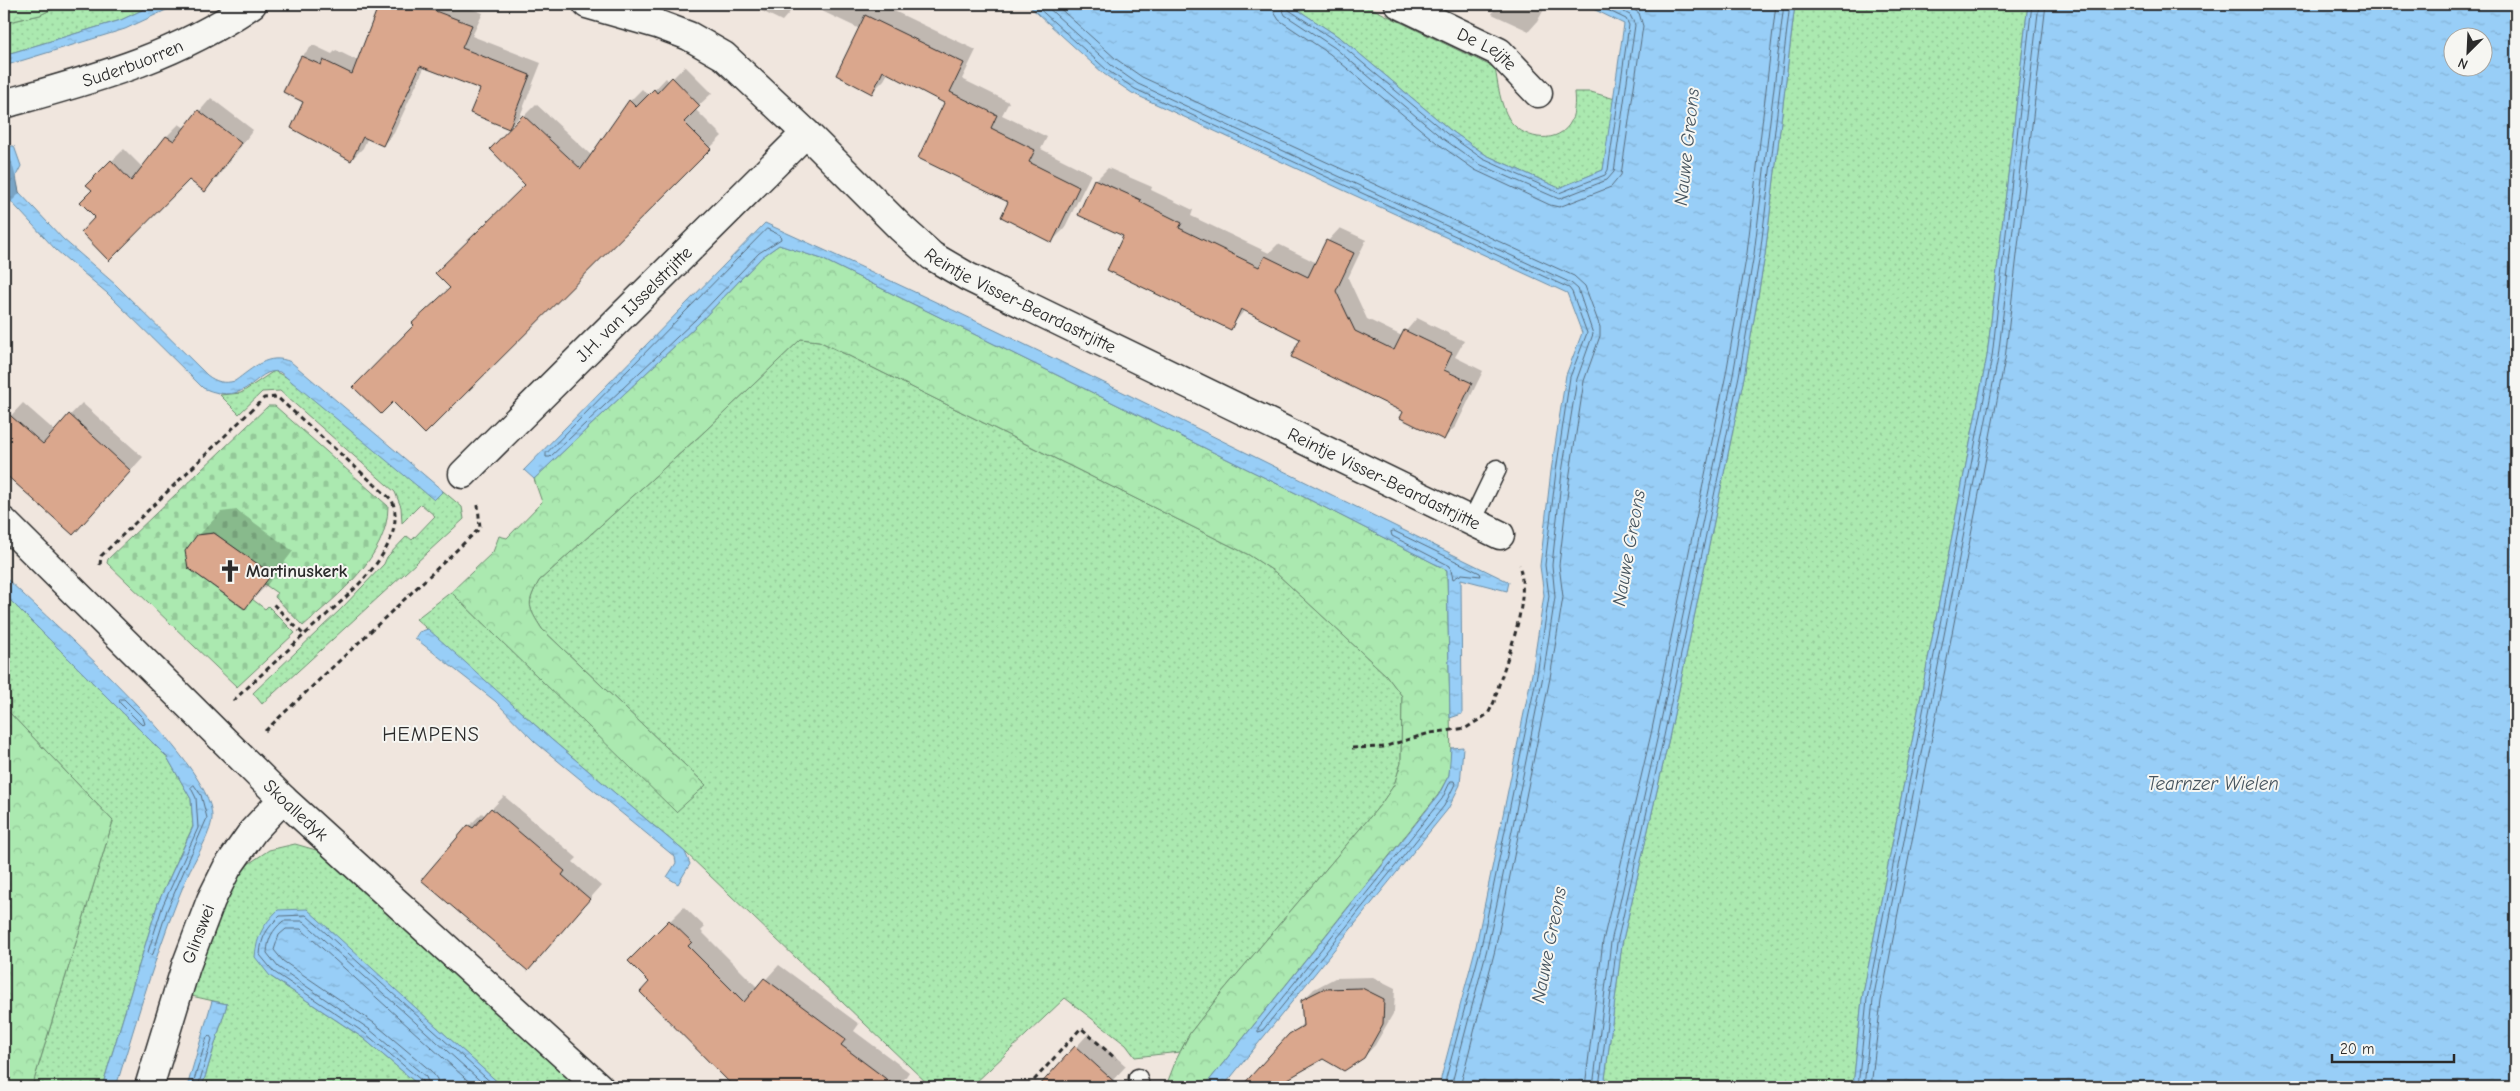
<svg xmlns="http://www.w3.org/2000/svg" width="2520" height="1091" viewBox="0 0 2520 1091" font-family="'Comic Neue',sans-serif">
<defs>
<pattern id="grass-dots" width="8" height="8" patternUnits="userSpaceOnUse" patternTransform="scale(1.25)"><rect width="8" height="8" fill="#abe9b0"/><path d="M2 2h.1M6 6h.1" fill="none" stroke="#93c898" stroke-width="1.8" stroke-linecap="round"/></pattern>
<pattern id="forest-crowns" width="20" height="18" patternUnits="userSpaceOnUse" patternTransform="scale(1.25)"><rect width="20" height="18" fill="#abe9b0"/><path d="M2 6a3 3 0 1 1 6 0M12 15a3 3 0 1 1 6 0" fill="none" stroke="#93c898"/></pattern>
<pattern id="cemetery-stones" width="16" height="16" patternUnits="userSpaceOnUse" patternTransform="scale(1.25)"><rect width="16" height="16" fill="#abe9b0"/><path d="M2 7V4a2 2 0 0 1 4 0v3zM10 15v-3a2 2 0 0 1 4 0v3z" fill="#93c898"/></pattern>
<pattern id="water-ripples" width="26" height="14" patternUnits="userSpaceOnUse" patternTransform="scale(1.25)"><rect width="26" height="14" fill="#98cef7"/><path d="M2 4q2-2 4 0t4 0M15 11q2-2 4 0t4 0" fill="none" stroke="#83b1d4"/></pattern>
</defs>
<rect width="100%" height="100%" fill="#f0e6de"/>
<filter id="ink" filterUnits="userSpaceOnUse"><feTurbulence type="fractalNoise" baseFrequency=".02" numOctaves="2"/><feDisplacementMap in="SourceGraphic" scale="10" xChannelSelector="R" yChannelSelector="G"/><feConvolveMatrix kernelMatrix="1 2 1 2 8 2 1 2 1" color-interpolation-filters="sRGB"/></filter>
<g filter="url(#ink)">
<!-- grass -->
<g fill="url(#grass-dots)" stroke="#6b8a6e">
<path d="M63 4H155L121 20 4 55V23L40 15Z"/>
<path d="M1289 4H1363L1495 68C1498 85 1500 104 1509 119 1521 138 1554 146 1569 125 1575 116 1575 102 1574 92H1591L1615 99 1603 170 1559 188 1486 155 1449 129 1342 39Z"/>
<path d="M1795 4H2028L1987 356 1862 999 1853 1087H1604L1622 944 1669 738 1744 377 1765 255Z"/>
<path d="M801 339 819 341 1249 555 1275 572 1386 675 1402 696 1401 763 1394 785 1381 804 1222 992 1190 1033 1180 1052 1135 1057 1126 1045 1065 998 971 1087H931L685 852 552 740 416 619 451 592 676 811 706 785 542 629C528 607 526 604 539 581L705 431Z"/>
<path d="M274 371 290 379 434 499 443 491 462 507 464 519 262 704 253 693 341 609 384 564 387 557 407 536 412 540 435 516 421 504 402 523 401 507 395 492 280 391 262 392 239 414 220 395 241 393Z"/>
<path d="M4 594 167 757 191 799 193 826 158 903 102 1087H32L113 821 4 707Z"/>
<path d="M295 844 316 850 327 858 580 1087H503L307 910 270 976 363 1038 421 1087H202L227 1004 187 995 235 873 269 850Z"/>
</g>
<!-- forest -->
<g fill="url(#forest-crowns)" stroke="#6b8a6e">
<path d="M4 4H63L40 15 4 23Z"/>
<path d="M779 245 822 259 1312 501 1447 570 1451 759 1449 775 1438 795 1204 1087 1166 1086 1176 1060 1190 1033 1222 992 1381 804 1394 785 1401 763 1402 696 1386 675 1275 572 1249 555 819 341 801 339 705 431 539 581C526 604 528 607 542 629L706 785 676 812 451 592 493 552 499 536 507 538 542 502 534 479 698 324 762 257Z"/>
<path d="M4 707 113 821 32 1087H4Z"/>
</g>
<!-- cemetery -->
<path fill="url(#cemetery-stones)" stroke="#6b8a6e" d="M268 406H275L388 506C388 557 338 595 303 626L275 597 277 593 264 584 271 574 214 533 197 535 188 568 244 609 252 599 265 609 268 606 295 633 237 687 107 563 108 559Z"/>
<!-- water -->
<g fill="url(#water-ripples)" stroke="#6c8da5" fill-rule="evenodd">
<path d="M155 4H179L125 29 4 66V55L121 20Z"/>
<path d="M1027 4H1289L1342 39 1449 129 1486 155 1559 188 1603 170 1624 24 1583 4H1795L1765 255 1744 377 1669 738 1622 944 1604 1087H1441V1078L1476 946 1532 674 1544 595 1540 566 1551 471 1566 375 1582 333 1567 293 1132 93 1104 74Z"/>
<path d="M2028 4H2516V1087H1853L1862 999 1987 356ZM2452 38H2482V68H2452Z"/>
<path d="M4 146H14L21 166 16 176 19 192 63 239 116 285 207 375C216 382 224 384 235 381 253 368 268 352 291 362L443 491 434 500 280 372C254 366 251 409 203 388L107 293 56 250 7 197Z"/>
<path d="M765 223C1016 336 1261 461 1509 582L1507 591 1461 579 1462 714 1450 718 1447 570 1312 501 822 259 779 245 762 257 698 324 534 479 524 470Z"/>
<path d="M4 576C47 618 211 761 212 816 213 829 195 860 189 872 159 942 138 1015 116 1087H102L158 903 193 827 191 799 167 757 4 594Z"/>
<path d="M428 629 552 740 685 852 690 864 678 884 667 877 676 863 675 857 535 742 495 701 415 638 419 632Z"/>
<path d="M1463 747 1460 785 1448 809 1223 1087H1204L1438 796 1449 775 1451 748Z"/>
<path d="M307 909 503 1087H421L363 1038 270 976 255 957C257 935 263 925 278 910Z"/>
<path d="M212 1001 227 1004 202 1087H187Z"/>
</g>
<!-- shadow -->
<g fill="#0003" fill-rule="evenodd">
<path d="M380 4H458L483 13 472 36 541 63 520 116 509 128 482 88 425 66 394 133 383 145 368 137 363 148 351 160 305 102 285 91 302 56 313 45 332 54 336 50 358 61Z"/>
<path d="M747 4H797L782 21Z"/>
<path d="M807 4H894L892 10 976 50 962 79 1009 102 1002 115 1047 137 1041 149 1091 174 1064 229 1052 241 1009 202 946 103 888 73 884 80 872 92 860 29Z"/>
<path d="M1481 4H1547L1537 22 1529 31 1492 14 1494 10Z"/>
<path d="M685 66 712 93 695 109 722 136 425 432 416 325 451 288 526 185 491 149 536 104 592 156 630 101 642 89 649 96 666 78 669 82Z"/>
<path d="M211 98 253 130 217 178 205 190 189 178 97 217 93 190 88 185 124 149 143 168 167 136 179 124 185 128Z"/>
<path d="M8 148 20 193 4 209V149Z"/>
<path d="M1108 168 1152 187 1151 190 1193 210 1191 216 1269 253 1278 244 1317 263 1328 241 1340 228 1366 240 1348 278 1367 319 1402 336 1417 318 1464 341 1455 357 1483 371 1456 426 1444 438 1302 338 1245 310 1230 328 1125 236 1096 180Z"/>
<path d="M23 403 55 431 82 403 143 457 85 521 15 477 4 467V423Z"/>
<path d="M237 510 293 551 267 585 244 608 198 536 221 512ZM274 568 276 570 265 584H262Z"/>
<path d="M504 796 577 858 573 862 601 886 528 969 423 880 469 826 482 813 485 816Z"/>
<path d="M684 907 705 927 701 931 758 988 779 965 859 1024 854 1031 909 1072 899 1087H728L732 1083 651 982 630 961Z"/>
<path d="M1373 977 1395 988 1394 1012 1375 1045 1364 1057H1323L1272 1087H1242L1304 1022 1302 1001 1314 989 1335 978Z"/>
<path d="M1089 1033 1126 1066 1113 1080 1121 1087H1040Z"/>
</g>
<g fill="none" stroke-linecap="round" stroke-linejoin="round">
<!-- shore -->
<g stroke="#576c7d" stroke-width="1">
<path d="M1034 4 1107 70 1135 89 1569 288 1572 292 1587 333 1570 377 1556 471 1545 565 1549 596 1537 675 1481 947 1446 1078V1087"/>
<path d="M1044 4 1111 65 1138 84 1571 283 1578 289 1593 334 1577 379 1562 472 1552 565 1555 597 1543 676 1502 880 1487 949 1453 1079V1087"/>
<path d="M1055 4 1116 59 1142 77 1574 276 1585 286 1600 327V336L1584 381 1570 473 1559 565 1563 597 1550 678 1495 950 1460 1087"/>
<path d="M1273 4 1274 12 1279 20 1330 54 1437 143 1475 170 1550 205 1559 207 1611 187 1621 175 1643 26 1639 13 1625 4"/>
<path d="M1280 4 1285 15 1335 48 1442 138 1479 164 1559 199 1607 180 1614 172 1635 25 1630 15 1608 4"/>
<path d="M1287 4 1289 10 1339 43 1446 133 1483 159 1559 193 1605 175 1608 170 1629 25 1626 19 1595 4"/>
<path d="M767 229 780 235 781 239 759 253 695 320 550 457H546V454Z"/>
<path d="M1394 531 1480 573 1481 576 1462 574 1453 579 1450 566 1392 536 1391 532Z"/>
<path d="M120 699H124L143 718 145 724 142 725 120 703Z"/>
<path d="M1451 781H1454L1455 784 1444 806 1262 1031 1258 1032V1028L1442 799Z"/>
<path d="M194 785 201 795 207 818 167 910 153 954 150 955 148 952 163 905 198 828 196 798 191 788Z"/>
<path d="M192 1087 207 1037 210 1036 212 1039 198 1087"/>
<path d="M424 1087 422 1081 366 1034 274 972 260 955C261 937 267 928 280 916L306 915 496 1087"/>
<path d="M430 1087 426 1077 369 1029 278 967 267 953C268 938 272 931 283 921H303L487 1087"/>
<path d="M438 1087 437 1079 431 1071 374 1023 283 961 274 950 279 935 286 929H301L475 1087"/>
<path d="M1585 1087 1603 941 1651 734 1726 374 1747 253 1776 4"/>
<path d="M1593 1087 1611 942 1658 735 1733 375 1754 254 1784 4"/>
<path d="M1599 1087 1617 943 1664 736 1739 376 1760 255 1790 4"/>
<path d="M1858 1087 1867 999 1992 357 2032 4"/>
<path d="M1864 1087 1873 1000 1998 358 2039 4"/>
<path d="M1871 1087 1881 1001 2005 359 2046 4"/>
</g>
</g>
<!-- building -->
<g fill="#daa78d" stroke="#2b2b2b">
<path d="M379 4H417L472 25 462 48 530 75 509 129 470 113 480 89 420 66 383 146 363 137 351 161 291 128 303 102 283 92 301 56 321 65 323 60 352 74Z"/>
<path d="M865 15 964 63 950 92 997 115 991 128 1035 150 1029 162 1079 187 1052 243 1001 217 1008 202 918 158 944 103 883 71 872 94 836 75Z"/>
<path d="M672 77 700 106 684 122 711 149 425 434 393 402 381 414 353 387 414 325 412 323 450 288 435 273 525 185 490 149 523 115 581 169 629 100 636 107 654 89 657 93Z"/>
<path d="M198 110 241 143 205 192 189 180 109 261 81 232 95 217 80 202 92 190 86 185 111 160 131 181 166 136 174 141Z"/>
<path d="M1094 179 1141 200 1140 202 1182 223 1179 228 1259 267 1265 256 1308 277 1326 240 1354 253 1336 291 1355 331 1394 350 1404 330 1452 353 1444 370 1472 383 1444 440 1400 418 1403 412 1291 357 1300 339 1241 309 1231 330 1107 270 1123 236 1078 215Z"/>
<path d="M4 410 43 444 69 414 131 471 73 535 4 473Z"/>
<path d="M214 533 272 574 245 609 188 568 185 551 197 535Z"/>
<path d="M491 808 565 871 562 875 590 899 528 971 421 880 468 825 473 828Z"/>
<path d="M669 920 692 942 688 946 744 1002 764 978 846 1039 841 1045 897 1087H734L640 992 649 982 628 961Z"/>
<path d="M1362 988 1384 999 1383 1024 1364 1058 1344 1071 1323 1059 1274 1087H1241L1289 1034 1303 1026 1301 1000 1323 989Z"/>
<path d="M1075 1046 1120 1087H1038Z"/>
</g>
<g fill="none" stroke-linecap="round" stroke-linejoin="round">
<defs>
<g id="service">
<path d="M1472 521 1497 469"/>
<path d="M1138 1078 1140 1087"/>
</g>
<g id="minor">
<path id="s1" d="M587 4 657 24 689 36 724 56 806 133 901 228 932 256 968 277 1500 535"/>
<path id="s2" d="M1399 4 1499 52 1538 93"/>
<path id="s3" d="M4 104C93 79 175 58 252 4"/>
<path id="s4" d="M463 474 806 133"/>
<path id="s5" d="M4 522 283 799 599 1087"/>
<path id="s6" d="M149 1087 186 966 211 900 227 868 253 831 283 799"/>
</g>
</defs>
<!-- service casing -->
<use href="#service" stroke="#2b2b2b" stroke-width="21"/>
<!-- minor casing -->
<use href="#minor" stroke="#2b2b2b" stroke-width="31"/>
<!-- path -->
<g stroke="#2b2b2b" stroke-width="3" stroke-dasharray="5 4" stroke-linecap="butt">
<path d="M100 565 101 556 264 398 277 397 392 500C411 550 337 604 304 635"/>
<path d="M233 701 304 635 271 602"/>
<path d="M265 731 480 528 478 505"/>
<path d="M1352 748 1383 747 1430 733 1466 728 1488 714 1494 702C1504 662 1532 605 1519 565"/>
<path d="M1028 1087 1081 1028 1116 1059"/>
</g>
<!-- service -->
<use href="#service" stroke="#f6f6f2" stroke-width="18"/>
<!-- minor -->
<use href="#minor" stroke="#f6f6f2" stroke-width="28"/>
</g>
</g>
<!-- icons -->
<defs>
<symbol id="church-bare" viewBox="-9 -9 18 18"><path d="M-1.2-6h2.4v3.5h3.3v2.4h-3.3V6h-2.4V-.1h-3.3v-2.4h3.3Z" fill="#2b2b2b" stroke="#f6f6f2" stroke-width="2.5" paint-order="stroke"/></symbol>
</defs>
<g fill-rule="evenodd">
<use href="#church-bare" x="214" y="555" width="32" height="32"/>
</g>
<g text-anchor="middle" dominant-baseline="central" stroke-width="4" stroke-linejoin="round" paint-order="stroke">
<!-- street labels -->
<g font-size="18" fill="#2b2b2b" stroke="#f6f6f2">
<text stroke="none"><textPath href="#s2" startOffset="99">De Leijte</textPath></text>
<text stroke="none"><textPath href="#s3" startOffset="135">Suderbuorren</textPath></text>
<text stroke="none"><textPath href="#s1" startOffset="535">Reintje Visser-Beardastrjitte</textPath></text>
<text stroke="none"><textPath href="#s4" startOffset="241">J.H. van IJsselstrjitte</textPath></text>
<text stroke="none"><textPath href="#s1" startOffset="940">Reintje Visser-Beardastrjitte</textPath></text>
<text stroke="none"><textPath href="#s5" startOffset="410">Skoalledyk</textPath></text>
<text stroke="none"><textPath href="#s6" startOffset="161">Glinswei</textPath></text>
</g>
<!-- poi labels -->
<g font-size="18" font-weight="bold" fill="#2b2b2b" stroke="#f6f6f2" text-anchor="start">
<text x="246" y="571">Martinuskerk</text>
</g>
<!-- water labels -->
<g font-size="19" font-style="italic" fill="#46545e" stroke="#f6f6f2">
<text transform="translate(1687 147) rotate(-84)">Nauwe Greons</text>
<text transform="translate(1629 548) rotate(-80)">Nauwe Greons</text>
<text x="2213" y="784">Tearnzer Wielen</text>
<text transform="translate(1549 945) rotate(-79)">Nauwe Greons</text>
</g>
<!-- quarter labels -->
<g font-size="20" letter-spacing="1" fill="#2b2b2b" stroke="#f6f6f2">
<text x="431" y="734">HEMPENS</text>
</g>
</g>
<!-- margin -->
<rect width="2520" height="1091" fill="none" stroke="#f6f6f2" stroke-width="20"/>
<rect x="10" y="10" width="2500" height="1071" fill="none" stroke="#2b2b2b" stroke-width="2" filter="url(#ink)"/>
<!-- north arrow -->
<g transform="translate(2468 52) rotate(204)"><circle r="24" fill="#f6f6f2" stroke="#a5a5a2"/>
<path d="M0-4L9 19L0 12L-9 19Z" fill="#2b2b2b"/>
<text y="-8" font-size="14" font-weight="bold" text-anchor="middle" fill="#2b2b2b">N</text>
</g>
<!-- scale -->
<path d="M2332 1054v8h122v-8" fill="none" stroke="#2b2b2b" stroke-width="2.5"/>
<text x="2340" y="1054" font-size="15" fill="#2b2b2b" stroke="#f6f6f2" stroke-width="4" paint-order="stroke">20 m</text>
</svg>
